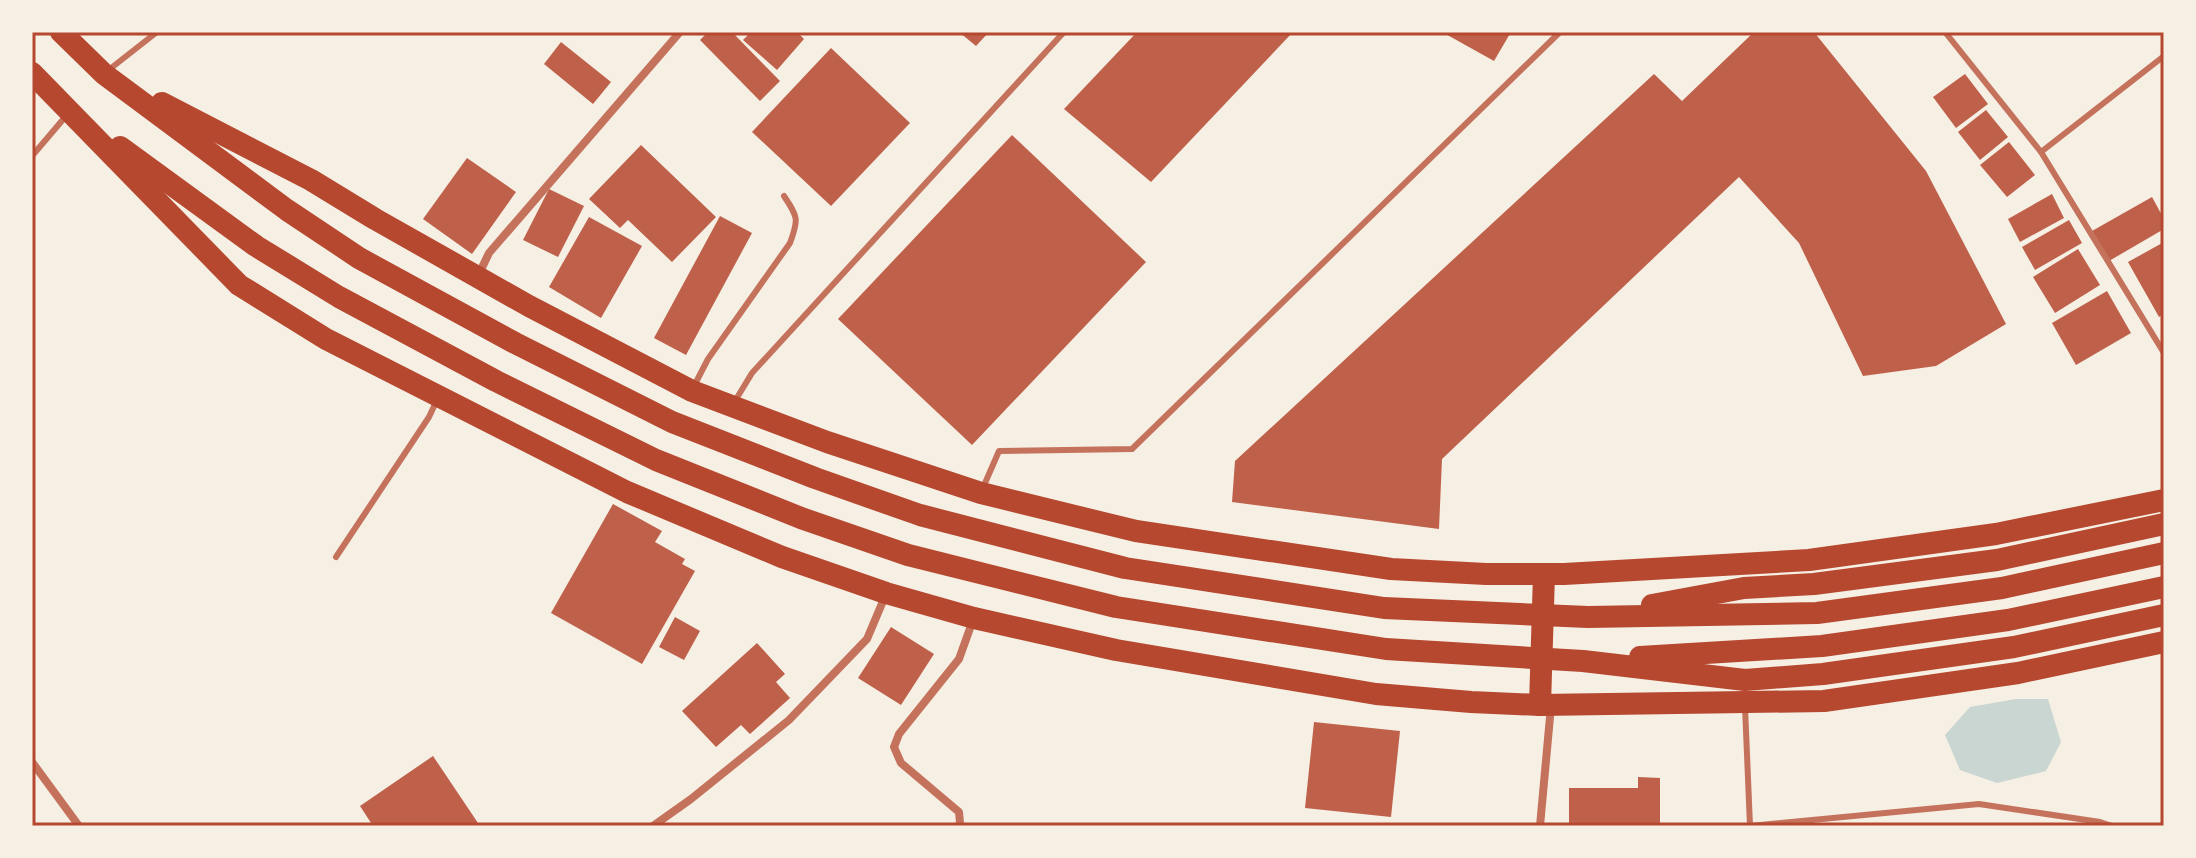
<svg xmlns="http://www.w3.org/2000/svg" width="2196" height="858" viewBox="0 0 2196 858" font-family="'Varela Round',sans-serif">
<rect width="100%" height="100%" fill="#f6efe4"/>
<!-- water -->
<path fill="#c9d6d2" d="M2016 699H2048L2061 742 2046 771 1997 783 1960 770 1945 735 1970 707Z"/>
<!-- building -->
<g fill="#bf614a">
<path d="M708 32H732L780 81 760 101 700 40Z"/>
<path d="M751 32H797L804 39 777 70 743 40Z"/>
<path d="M959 32H989L976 46Z"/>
<path d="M1137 32H1293L1151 182 1064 109Z"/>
<path d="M1442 32H1511L1494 61Z"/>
<path d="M1754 32H1814L1926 171 2006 324 1936 366 1863 376 1799 243 1739 177 1442 459 1439 529 1232 502 1235 461 1654 74 1682 101Z"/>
<path d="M561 42 611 82 593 104 544 64Z"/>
<path d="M831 48 910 123 831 206 752 132Z"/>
<path d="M1965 74 1988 104 1956 128 1933 97Z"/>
<path d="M1986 110 2008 137 1980 160 1958 132Z"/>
<path d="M1012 135 1146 262 972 445 838 319Z"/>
<path d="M2009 142 2035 175 2007 197 1980 165Z"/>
<path d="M641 145 716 217 672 262 628 220 620 228 589 199Z"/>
<path d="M467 158 516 192 472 254 423 219Z"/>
<path d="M549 189 584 206 558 257 523 240Z"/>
<path d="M2052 194 2064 218 2020 242 2008 219Z"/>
<path d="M2152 197 2164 219V229L2109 261 2092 231Z"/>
<path d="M720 216 752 233 686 355 654 338Z"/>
<path d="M589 217 642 246 601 318 549 287Z"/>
<path d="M2069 220 2082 243 2035 270 2022 247Z"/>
<path d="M2164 242V314L2159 317 2128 262Z"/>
<path d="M2078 249 2100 285 2055 313 2033 277Z"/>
<path d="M2107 291 2131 333 2076 365 2052 323Z"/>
<path d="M613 504 662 531 655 542 685 559 682 564 695 571 642 664 551 613Z"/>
<path d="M675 617 700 631 684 660 659 647Z"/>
<path d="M891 627 934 654 901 705 858 678Z"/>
<path d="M757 643 785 674 776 682 790 698 750 734 741 725 716 747 682 711Z"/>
<path d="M1314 722 1400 731 1391 817 1305 808Z"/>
<path d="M433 756 480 826H373L360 806Z"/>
<path d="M1638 777 1660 778V826H1569V788H1638Z"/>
</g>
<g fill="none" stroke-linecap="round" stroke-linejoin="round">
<!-- service -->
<g stroke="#c5725c" stroke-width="6">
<path d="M1945 32 2041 152 2164 353"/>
<path d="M106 72 157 32"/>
<path d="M2041 152 2164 56"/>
<path d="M32 156 66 116"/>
<path d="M694 386 708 359 790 243C799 219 798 217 784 196"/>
<path d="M735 401 752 373 1064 32"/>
<path d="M982 490 999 451 1132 449 1560 32"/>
<path d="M336 557 429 417 436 402"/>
<path d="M1745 707 1750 826 1979 804 2100 822 2112 826"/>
</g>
<!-- minor -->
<g stroke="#c5725c" stroke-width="8">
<path d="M478 276 489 253 680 32"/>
<path d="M32 762 79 826"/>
<path d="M653 826 691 799 789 720 867 639 886 594"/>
<path d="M959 826 960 823 959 812 901 763 894 747 899 734 959 659 973 620"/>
<path d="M1540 826 1551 706"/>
</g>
<!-- trunk -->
<g stroke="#b5482f" stroke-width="22">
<path d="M61 32 104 74 287 210 359 258 515 343 672 422 815 478 920 515 1125 568 1384 608 1588 617 1817 613 2002 588 2164 553"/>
<path d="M32 73 239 285 326 339 627 492 782 557 886 593 974 618 1116 650 1376 694 1471 702 1540 705 1824 701 2018 673 2164 642"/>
<path d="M162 103 311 180 375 219 529 306 692 391 827 442 981 493 1136 531 1391 569 1486 574H1564L1809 560 1996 534 2164 500"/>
<path d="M120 147 256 246 339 297 496 381 656 460 801 518 908 555 1116 607 1386 649 1583 661 1745 680 1823 674 2014 647 2164 615"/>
<path d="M1652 605 1744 588 1814 584 1997 560 2164 524"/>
<path d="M1640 657 1822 646 2008 620 2164 587"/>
<path d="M1540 705 1544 574"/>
</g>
</g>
<!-- border -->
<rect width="2196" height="858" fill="none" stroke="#f6efe4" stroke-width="68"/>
<rect x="34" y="34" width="2128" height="790" fill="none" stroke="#b5482f" stroke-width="3"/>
</svg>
